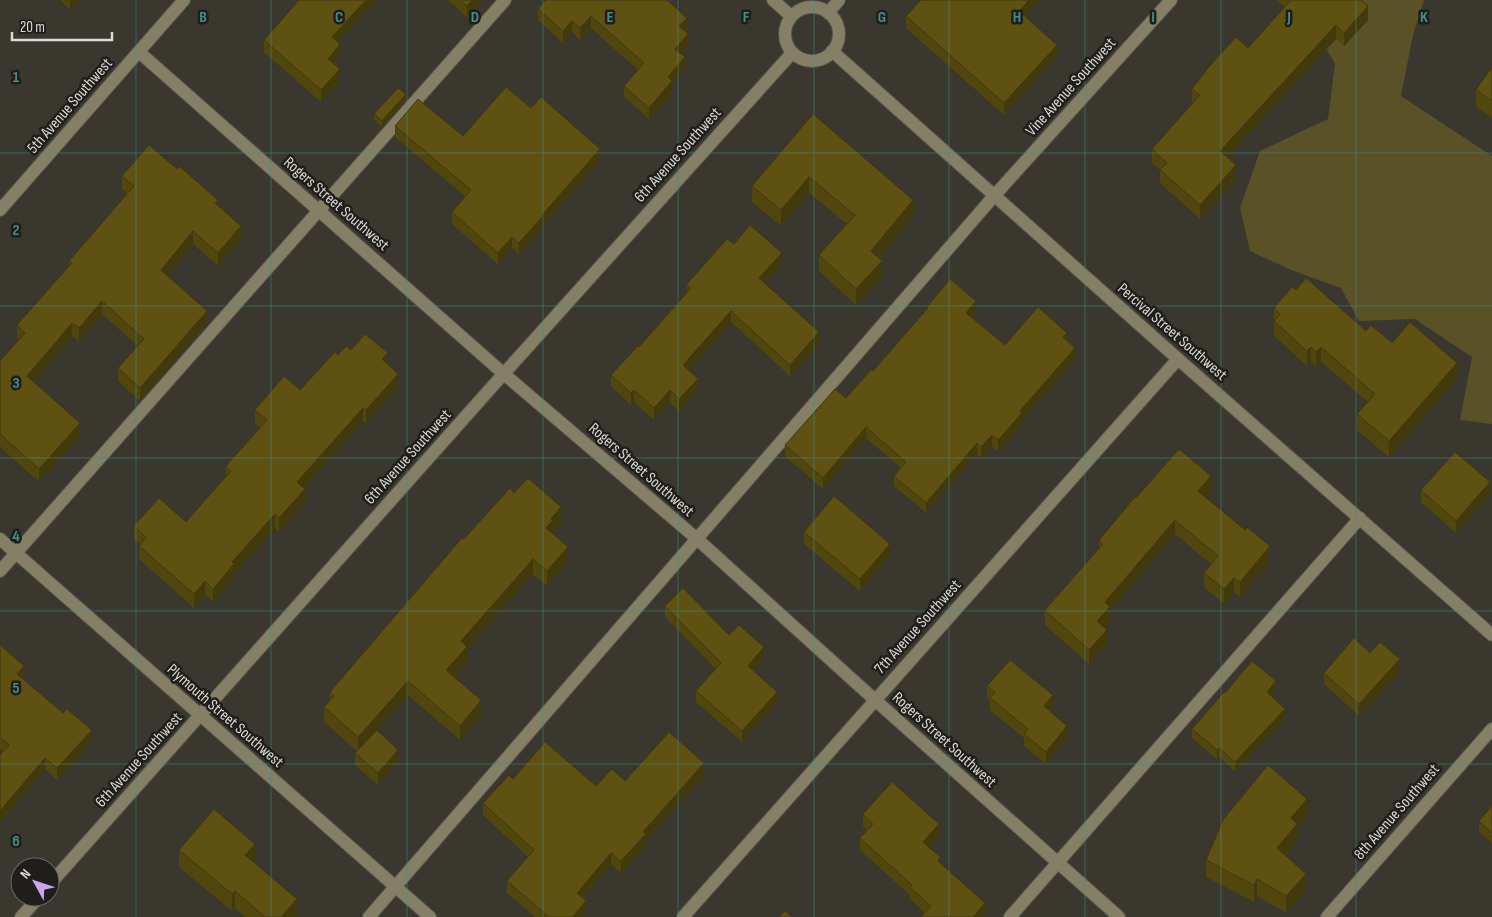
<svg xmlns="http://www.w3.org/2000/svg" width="1492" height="917" viewBox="0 0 1492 917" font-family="'Sofia Sans Condensed',sans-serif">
<rect width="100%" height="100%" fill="#39372e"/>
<!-- green -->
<path fill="#5b5126" d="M1300 0H1424L1413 35 1401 96 1492 156V424L1460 420 1472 357 1415 319 1359 321 1341 288 1291 270 1250 251 1240 208 1260 151 1328 119 1335 64Z"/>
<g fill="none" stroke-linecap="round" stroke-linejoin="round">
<defs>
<g id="minor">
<path d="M773 0 791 16"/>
<circle cx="812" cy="34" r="27"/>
<path d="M828 13 839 0"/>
<path d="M832 51 1178 359 1492 635"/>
<path d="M139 52 504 374 696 538 875 700 1119 917"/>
<path d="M0 210 184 0"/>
<path d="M0 539 430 917"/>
<path d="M0 571 505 0"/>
<path d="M50 884 482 398 792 53"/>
<path d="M21 917 39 897"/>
<path d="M369 917 994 196 1171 0"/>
<path d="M683 917 1178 359"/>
<path d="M1010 917 1360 518"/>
<path d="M1327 917 1492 729"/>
</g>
</defs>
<!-- minor casing -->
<use href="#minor" stroke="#56544c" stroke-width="14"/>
<!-- minor -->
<use href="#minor" stroke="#857f66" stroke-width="12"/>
</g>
<!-- wall -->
<g fill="#52460f">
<path d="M60 0H79L70 10Z"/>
<path d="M377 0 338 42 340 56 334 64 340 81 321 102 264 52V40Z"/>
<path d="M448 0H483L467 17Z"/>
<path d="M921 0H1040L1025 16 1057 56 1004 115 906 28V16Z"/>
<path d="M1277 0H1361L1368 20 1344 46 1336 39 1227 157 1236 178 1200 219 1160 183V170L1152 163V149L1193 103 1192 102V89L1248 48 1285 7Z"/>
<path d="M538 9 687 30 685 31 688 46 681 54 685 69 672 83V93L649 119 624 97V86L638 70 591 28 580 40 572 32 563 43 538 20Z"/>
<path d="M1492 67V118L1476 107V90Z"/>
<path d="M406 100 382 127 374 120V114Z"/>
<path d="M531 108 600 161 543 225V227L519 254 512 248 498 264 452 224V212L466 197 395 137V126L463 136Z"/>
<path d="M813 114 913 216 878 258 882 277 856 305 819 271V255L847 224 809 193 781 226 752 202V186Z"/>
<path d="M122 176 218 206 241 239 218 266 193 244 167 275 207 323 140 401 118 381V368L138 346 102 314 79 341 72 336 33 382 80 436 39 482 0 447V361L19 340 17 338V325L69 267V261L128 194 122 189Z"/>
<path d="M734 244 782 264 765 283 819 344 790 376 731 322 689 370 698 391 679 411 670 402 654 420 634 402 631 405 611 386V375L639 347 687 292V284Z"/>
<path d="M1296 290 1366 331 1392 343 1457 379 1389 457 1357 430V414L1368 402 1321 362 1316 367 1311 362 1307 366 1274 336V308Z"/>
<path d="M927 307 976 311 972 317 1005 345 1067 341 1075 359 1022 420V424L998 451 992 446 981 458 977 454 926 513 894 486V476L901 468 866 438 823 489 785 456V445L846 398 873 371 927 310Z"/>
<path d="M351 350 388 365 398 387 366 423 363 421 304 488 305 503 279 532 275 528 234 574V578L213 602 205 595 194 608 139 559V546L140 544 134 539V526L186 522 226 477V466L260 428 255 423V410L300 390 338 355Z"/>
<path d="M1211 490 1205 497 1270 561 1240 597 1234 592 1224 604 1204 587V573L1211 564 1175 534 1110 611V621L1104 627 1107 644 1089 664 1045 625V610L1099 549V540L1136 498Z"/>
<path d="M1421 490 1490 494 1456 533 1421 502Z"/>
<path d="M514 493 561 522 553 532V533L568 562 547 586 533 574 467 649V662L454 677 481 715 460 740 408 695 377 731 398 761 378 785 355 765V753L357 751 324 722V707L330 702V692L464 539Z"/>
<path d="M804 532 890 555 860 591 804 544Z"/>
<path d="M665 606 729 635 764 658 753 671 777 702 742 742 696 702V691L716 669 665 617Z"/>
<path d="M0 645 24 677 23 679 92 742 57 780 45 769 0 822V755L3 752 0 749Z"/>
<path d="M1370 653 1400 671 1359 716 1324 684V673Z"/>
<path d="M987 686 1053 707 1049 711 1067 738 1046 764 1024 746V738L990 710V700L987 698Z"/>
<path d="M1276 690 1271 696 1285 718 1235 771 1219 757 1217 759 1192 738V729L1225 693Z"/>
<path d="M704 775 646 840V846L621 873 611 864 583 898 586 913 582 917H535L507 893V881L528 857 483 815V803L513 779 596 786 625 781Z"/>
<path d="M1492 806V843L1479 832V821Z"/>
<path d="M863 814 939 836 929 847 940 864 985 915 983 917H921L925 913 910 899V895L860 850V838L867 830 863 826Z"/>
<path d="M1307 816 1297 828V841L1285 855 1306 891 1286 913 1257 896 1254 902 1206 877V860Z"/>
<path d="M179 850 255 861 253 862 297 916 296 917H245L235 908 232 911 179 867Z"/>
</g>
<!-- shaded-wall -->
<g fill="#42390c">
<path d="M70 0H79L70 10Z"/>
<path d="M366 0H377L332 49V37Z"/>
<path d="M472 0H483L467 17V6Z"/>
<path d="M1029 0H1040L1019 23V11Z"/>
<path d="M1368 6V20L1344 46V33Z"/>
<path d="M591 16V28L580 40V28Z"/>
<path d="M687 18V30L679 38V26Z"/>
<path d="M572 21V32L563 43V31Z"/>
<path d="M1336 25V39L1220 164V151Z"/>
<path d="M688 34V46L675 61V49Z"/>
<path d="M340 44V56L328 70V59Z"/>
<path d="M1057 45V56L1004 115V103Z"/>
<path d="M685 57V69L672 83V93L649 119V108L668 77Z"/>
<path d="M340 69V81L321 102V90Z"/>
<path d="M406 94V100L382 127V121Z"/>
<path d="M600 149V161L543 225V227L519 254V243L542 215Z"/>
<path d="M1236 165V178L1200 219V205Z"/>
<path d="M809 177V193L781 226V210Z"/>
<path d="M913 200V216L871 267V251Z"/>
<path d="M241 226V239L218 266V253Z"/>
<path d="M193 231V244L161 283V270Z"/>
<path d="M512 237V248L498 264V253Z"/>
<path d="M782 253V264L759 290V278Z"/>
<path d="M882 261V277L856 305V289Z"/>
<path d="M102 301V314L79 341V328Z"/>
<path d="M976 301V311L966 323V313Z"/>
<path d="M207 311V323L140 401V388Z"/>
<path d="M731 311V322L683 377V365Z"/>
<path d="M72 323V336L27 389V376Z"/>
<path d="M819 332V344L790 376V365Z"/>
<path d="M1067 333V344L1063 337Z"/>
<path d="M1311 347V362L1307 366V351Z"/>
<path d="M1321 347V362L1316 367V352Z"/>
<path d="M1075 348V359L1022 420V424L998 451V440L1020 411Z"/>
<path d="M388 353V367L382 359Z"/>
<path d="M1457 363V379L1389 457V441Z"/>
<path d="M398 374V387L366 423V410Z"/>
<path d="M698 379V391L679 411V399Z"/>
<path d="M634 390V402L631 405V393Z"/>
<path d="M670 390V402L654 420V408Z"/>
<path d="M363 408V421L297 496V482Z"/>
<path d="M80 423V436L39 482V469Z"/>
<path d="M866 427V438L823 489V478Z"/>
<path d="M992 435V446L981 458V447Z"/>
<path d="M977 443V454L926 513V503Z"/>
<path d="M1211 476V490L1198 506V491Z"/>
<path d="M1490 482V494L1456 533V521Z"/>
<path d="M305 489V503L279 532V518Z"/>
<path d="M561 507V522L553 532V535L546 528 551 519Z"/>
<path d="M275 514V528L234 574V578L213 602V589L232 562Z"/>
<path d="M1175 520V534L1110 611V621L1097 635V621L1105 602Z"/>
<path d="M890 544V555L860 591V579Z"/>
<path d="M1270 546V561L1240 597V582Z"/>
<path d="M568 547V562L547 586V571Z"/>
<path d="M533 559V574L467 649V662L446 685V670L461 641Z"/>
<path d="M1234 578V592L1224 604V589Z"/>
<path d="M205 581V595L194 608V594Z"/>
<path d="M1107 630V644L1089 664V650Z"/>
<path d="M764 647V658L748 677V666Z"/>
<path d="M1400 659V671L1359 716V704Z"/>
<path d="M24 666V677L17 685V674Z"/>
<path d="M408 681V695L358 752V737Z"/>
<path d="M1276 681V690L1267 701V692Z"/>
<path d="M777 692V702L742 742V731Z"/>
<path d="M1053 695V707L1044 718V706Z"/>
<path d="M481 700V715L460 740V726Z"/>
<path d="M1285 709V718L1235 771V762Z"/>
<path d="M1067 726V738L1046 764V752Z"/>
<path d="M92 730V742L57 780V768Z"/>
<path d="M1219 748V757L1217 759V750Z"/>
<path d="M398 750V761L378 785V773Z"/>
<path d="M45 758V769L0 822V811Z"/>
<path d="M704 763V775L646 840V846L621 873V861L643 832Z"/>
<path d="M1307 799V816L1297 828V841L1277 865V848L1291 818Z"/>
<path d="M939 824V836L923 854V842Z"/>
<path d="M255 844V861L245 872V855Z"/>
<path d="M611 853V864L577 905V893Z"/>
<path d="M1306 874V891L1286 913V896Z"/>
<path d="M1257 879V896L1254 902V885Z"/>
<path d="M235 891V908L232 911V894Z"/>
<path d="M297 899V916L296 917H281Z"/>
<path d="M586 901V913L582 917H572Z"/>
<path d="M985 903V915L983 917H973Z"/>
</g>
<!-- building -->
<g fill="#5f5111" stroke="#42390c">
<path d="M299 0H366L332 37 340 44 328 59 340 69 321 90 264 40Z"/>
<path d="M460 0H472L467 6Z"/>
<path d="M546 0H667L687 18 679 26 688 34 675 49 685 57 668 77 672 81 649 108 624 86 644 63 591 16 580 28 572 21 563 31 538 9Z"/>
<path d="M921 0H1029L1019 11 1057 45 1004 103 906 16Z"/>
<path d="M1291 0H1361L1368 6 1344 33 1336 25 1220 151 1236 165 1200 205 1160 170 1167 163 1152 149 1200 95 1192 89 1208 68 1236 37 1248 48Z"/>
<path d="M1492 67V101L1476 90Z"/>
<path d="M506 87 531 108 541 97 600 149 542 215 543 216 519 243 512 237 498 253 452 212 471 190 395 126 418 99 463 136Z"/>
<path d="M398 88 406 94 382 121 374 114Z"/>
<path d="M813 114 913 200 871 251 882 261 856 289 819 255 855 215 809 177 781 210 752 186Z"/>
<path d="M149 145 177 169 179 166 218 200 215 203 241 226 218 253 193 231 161 270 207 311 140 388 118 368 144 339 102 301 79 328 72 323 27 376 80 423 39 469 0 434V361L25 333 17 325 72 263 69 261 134 186 122 176Z"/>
<path d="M750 225 782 253 759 278 819 332 790 365 731 311 683 365 698 379 679 399 670 390 654 408 634 390 631 393 611 375 638 346 639 347 691 288 687 284 727 239 734 244Z"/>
<path d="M1306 278 1366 331 1371 325 1392 343 1410 322 1457 363 1389 441 1357 414 1375 394 1321 347 1316 352 1311 347 1307 351 1274 321 1280 314 1274 308 1292 287 1296 290Z"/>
<path d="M950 279 976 301 966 313 1005 345 1038 307 1067 333 1063 337 1075 348 1020 411 1022 413 998 440 992 435 981 447 977 443 926 503 894 476 906 462 866 427 823 478 785 445 835 389 846 398 871 370 873 371 928 308 927 307Z"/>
<path d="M365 334 388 353 382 359 398 374 366 410 363 408 297 482 305 489 279 518 275 514 232 562 234 564 213 589 205 581 194 594 139 546 146 537 134 526 159 498 186 522 231 471 226 466 267 420 255 410 284 376 300 390 335 352 338 355 346 346 351 350Z"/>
<path d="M1179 449 1211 476 1198 491 1245 530 1247 527 1270 546 1240 582 1234 578 1224 589 1204 573 1218 556 1175 520 1105 602 1110 607 1097 621 1107 630 1089 650 1045 610 1103 544 1099 540 1135 497 1136 498Z"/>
<path d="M1455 452 1490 482 1456 521 1421 490Z"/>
<path d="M528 478 561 507 551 519 553 520 546 528 568 547 547 571 533 559 461 641 467 647 446 670 481 700 460 726 408 681 358 737 324 707 334 696 330 692 462 538 464 539 510 488 514 493Z"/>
<path d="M834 496 890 544 860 579 804 532Z"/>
<path d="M683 588 729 635 739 625 764 647 748 666 777 692 742 731 696 691 721 663 665 606Z"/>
<path d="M1354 638 1370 653 1380 642 1400 659 1359 704 1324 673Z"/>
<path d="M0 645 24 666 17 674 63 713 67 709 92 730 57 768 45 758 0 811V755L9 745 0 737Z"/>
<path d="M1010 660 1053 695 1044 706 1067 726 1046 752 1024 734 1028 729 990 698 995 692 987 686Z"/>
<path d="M1252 661 1276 681 1267 692 1285 709 1235 762 1219 748 1217 750 1192 729 1224 692 1225 693Z"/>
<path d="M377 730 398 750 378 773 355 753Z"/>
<path d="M669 732 704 763 643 832 646 834 621 861 611 853 577 893 586 901 572 917H549L507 881 534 850 483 803 509 775 513 779 545 742 596 786 612 769 625 781Z"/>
<path d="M1268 765 1307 799 1291 818 1297 824 1277 848 1306 874 1286 896 1257 879 1254 885 1206 860 1223 820Z"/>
<path d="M892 782 939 824 923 842 940 857 938 861 985 903 973 917H921L931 906 910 887 912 885 860 838 873 824 863 814Z"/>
<path d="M1492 806V833L1479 821Z"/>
<path d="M214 809 255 844 245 855 297 899 281 917H265L235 891 232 894 179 850Z"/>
<path d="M785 911 792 917H779Z"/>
</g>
<!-- grid -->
<path fill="none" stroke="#428f88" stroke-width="1" stroke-opacity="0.55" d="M136 0V917M271 0V917M407 0V917M543 0V917M678 0V917M814 0V917M949 0V917M1085 0V917M1221 0V917M1356 0V917M0 153H1492M0 306H1492M0 458H1492M0 611H1492M0 764H1492"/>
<g text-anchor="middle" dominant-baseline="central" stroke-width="5" stroke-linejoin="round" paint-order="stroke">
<!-- street labels -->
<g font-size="16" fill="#dbdad5" stroke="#1f1e1a">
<text transform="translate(1071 87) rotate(-48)">Vine Avenue Southwest</text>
<text transform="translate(70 106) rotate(-49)">5th Avenue Southwest</text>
<text transform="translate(678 155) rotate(-48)">6th Avenue Southwest</text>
<text transform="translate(336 204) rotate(41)">Rogers Street Southwest</text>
<text transform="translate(1172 332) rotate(41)">Percival Street Southwest</text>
<text transform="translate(408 457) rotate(-48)">6th Avenue Southwest</text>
<text transform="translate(641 470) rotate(41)">Rogers Street Southwest</text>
<text transform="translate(918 627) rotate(-48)">7th Avenue Southwest</text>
<text transform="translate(225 716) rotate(41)">Plymouth Street Southwest</text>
<text transform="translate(944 740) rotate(42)">Rogers Street Southwest</text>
<text transform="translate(139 760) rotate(-48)">6th Avenue Southwest</text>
<text transform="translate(1397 812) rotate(-49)">8th Avenue Southwest</text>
</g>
</g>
<g font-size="16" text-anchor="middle" font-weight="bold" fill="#428f88" stroke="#1f1e1a" stroke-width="5" stroke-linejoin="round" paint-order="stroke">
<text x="203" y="22">B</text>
<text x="339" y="22">C</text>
<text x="475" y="22">D</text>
<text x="610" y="22">E</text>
<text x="746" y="22">F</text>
<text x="882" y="22">G</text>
<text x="1017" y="22">H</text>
<text x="1153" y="22">I</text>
<text x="1289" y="22">J</text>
<text x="1424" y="22">K</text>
<text x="16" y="82">1</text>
<text x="16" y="235">2</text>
<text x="16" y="388">3</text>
<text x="16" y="541">4</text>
<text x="16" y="693">5</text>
<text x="16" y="846">6</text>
</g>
<!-- north arrow -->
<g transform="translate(35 882) rotate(310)"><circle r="24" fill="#1f1e1a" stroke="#6a6965"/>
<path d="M0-4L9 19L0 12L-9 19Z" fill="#c9a5ee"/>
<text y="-8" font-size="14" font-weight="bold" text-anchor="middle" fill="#dbdad5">N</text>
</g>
<!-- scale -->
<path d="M12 32v8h100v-8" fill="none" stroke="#dbdad5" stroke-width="2.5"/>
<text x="20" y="32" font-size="15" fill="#dbdad5" stroke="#1f1e1a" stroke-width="4" paint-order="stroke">20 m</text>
</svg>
